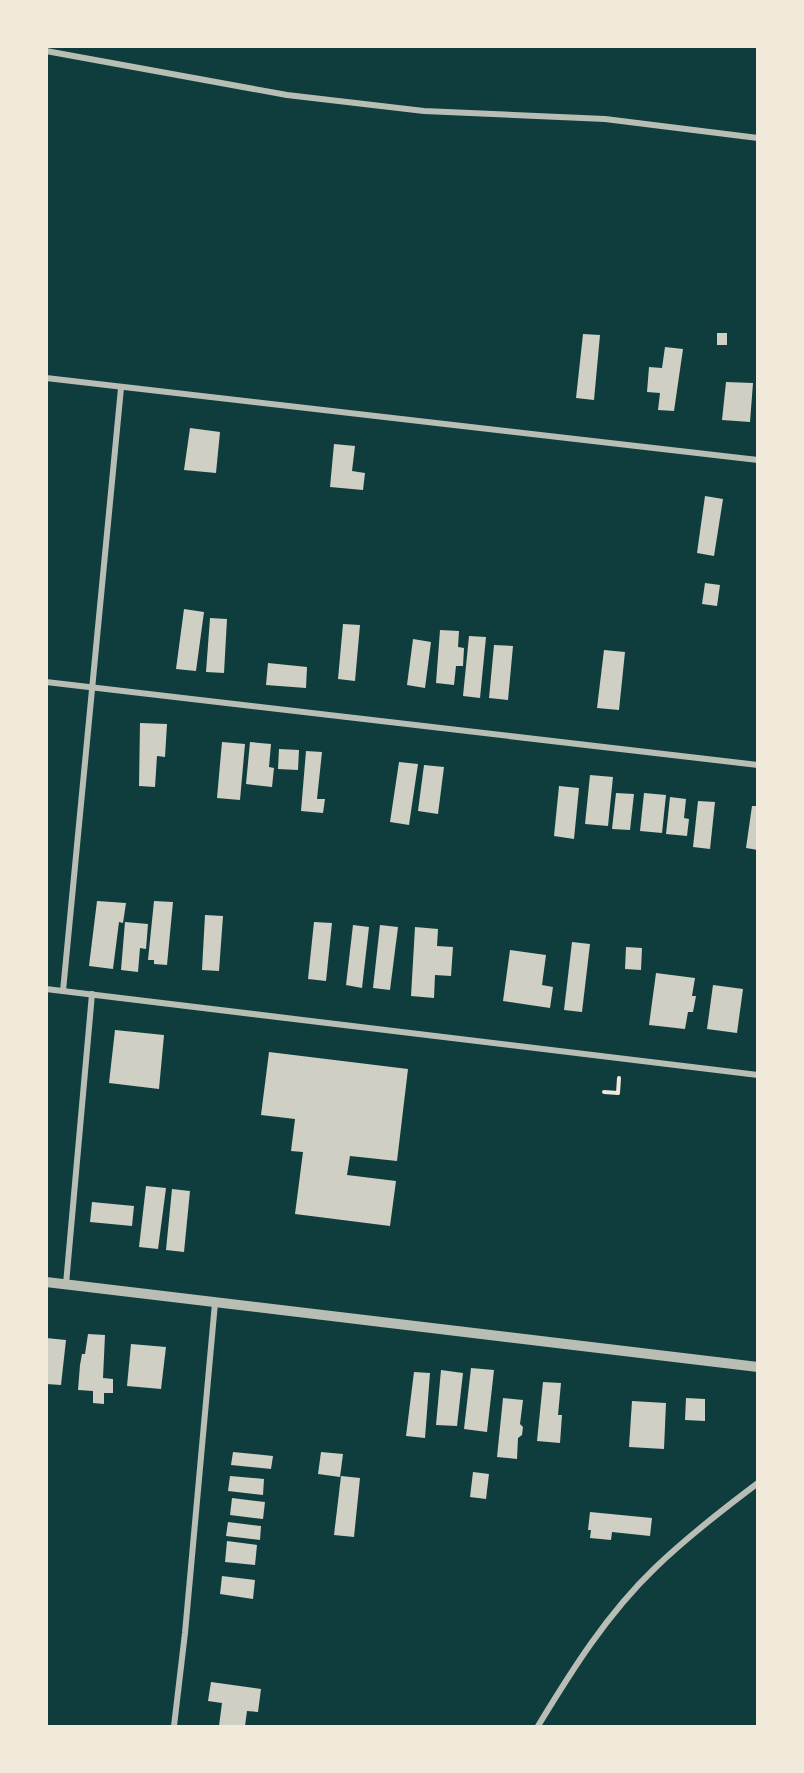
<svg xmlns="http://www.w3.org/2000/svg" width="804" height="1773" viewBox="0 0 804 1773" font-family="'Archivo Narrow',sans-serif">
<rect width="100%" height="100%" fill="#0f3d3e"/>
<!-- building -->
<g fill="#cfcfc3">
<rect x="717" y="333" width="10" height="12"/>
<path d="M583 334 600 335 594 400 576 398Z"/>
<path d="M665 347 683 349 674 411 658 410 660 393 647 392 649 367 662 368Z"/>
<path d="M726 382 753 383 750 422 722 420Z"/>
<path d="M190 428 220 432 216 473 184 470Z"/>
<path d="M334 444 355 446 352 471 365 473 363 490 330 487Z"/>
<path d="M705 496 723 499 714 556 697 553Z"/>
<path d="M705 583 720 585 717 606 702 604Z"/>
<path d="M184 609 204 612 196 671 176 669Z"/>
<path d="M210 618 227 619 224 673 206 672Z"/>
<path d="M343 624 360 625 355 681 338 679Z"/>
<path d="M440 630 459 631 458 647 464 648 463 666H456L454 685 436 683Z"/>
<path d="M469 636 486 637 480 698 463 696Z"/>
<path d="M413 639 431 642 425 688 407 685Z"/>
<path d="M494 645 513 646 508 700 489 698Z"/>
<path d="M604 650 625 652 619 710 597 708Z"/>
<path d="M268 663 307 667 306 688 266 685Z"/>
<path d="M140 723 167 724 165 757 157 756 155 787 139 786Z"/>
<path d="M222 742 245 744 240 800 217 798Z"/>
<path d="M250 742 271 744 269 767 274 768 272 787 246 784Z"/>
<path d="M279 749 299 750 298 770 278 769Z"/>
<path d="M306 751 322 752 317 799H325L323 813 301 811Z"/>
<path d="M399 762 418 764 409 825 390 822Z"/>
<path d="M424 765 444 767 438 814 418 811Z"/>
<path d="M590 775 613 777 608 826 585 824Z"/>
<path d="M559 786 579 788 574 839 554 836Z"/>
<path d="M616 793 634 794 630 830 612 829Z"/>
<path d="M644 793 666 795 662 833 640 831Z"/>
<path d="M670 797 686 799 684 818 689 819 687 836 666 834Z"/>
<path d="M698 801 715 802 710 849 693 847Z"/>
<path d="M752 806H758V850L746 848Z"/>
<path d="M97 901 126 903 123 923 119 922 113 969 89 966Z"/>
<path d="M154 901 173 902 167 965 154 964V960H148Z"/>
<path d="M205 915 223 916 219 971 202 970Z"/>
<path d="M125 922 148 924 146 949 140 948 138 972 121 970Z"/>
<path d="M314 922 332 923 326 981 308 979Z"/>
<path d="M353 925 369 927 362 988 346 985Z"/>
<path d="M380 925 398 927 390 990 373 988Z"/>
<path d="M415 927 438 929 437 946 453 947 451 976 435 975 434 998 411 996Z"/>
<path d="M572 942 590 944 582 1012 564 1010Z"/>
<path d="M626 947 642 948 641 970 625 969Z"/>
<path d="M510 950 546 955 542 985 553 987 550 1008 503 1001Z"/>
<path d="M656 973 695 978 692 996H696L693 1012H688L685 1029 649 1025Z"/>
<path d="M713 985 743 989 737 1033 707 1029Z"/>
<path d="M115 1030 164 1035 159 1089 109 1083Z"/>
<path d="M269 1052 408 1069 397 1161 350 1156 347 1175 396 1181 390 1226 295 1214 303 1152 291 1151 295 1119 261 1115Z"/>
<path d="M146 1186 166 1188 158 1249 139 1247Z"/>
<path d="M172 1189 190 1191 184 1252 166 1250Z"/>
<path d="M92 1202 134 1206 132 1226 90 1222Z"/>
<path d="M88 1334 105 1335 103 1378 113 1379V1393H104V1404L93 1403V1391L78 1390 80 1365 82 1354H85Z"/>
<path d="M46 1338 66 1340 61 1385 46 1384Z"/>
<path d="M131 1344 166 1347 161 1389 127 1386Z"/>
<path d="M471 1368 494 1370 487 1432 464 1429Z"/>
<path d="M441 1370 463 1373 457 1426 436 1425Z"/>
<path d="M414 1372 430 1373 425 1438 406 1436Z"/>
<path d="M543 1382 561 1383 558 1415H562L560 1443 537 1441Z"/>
<path d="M503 1398 523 1400 520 1424 523 1427 522 1435 518 1438 517 1459 497 1457Z"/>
<path d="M686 1398 705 1399V1421L685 1420Z"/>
<path d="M632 1401 666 1403 664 1449 629 1447Z"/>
<path d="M233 1452 273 1456 271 1469 231 1465Z"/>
<path d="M321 1452 343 1454 340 1477 318 1474Z"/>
<path d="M473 1472 489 1474 486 1499 470 1497Z"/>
<path d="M230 1476 264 1479 263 1495 228 1491Z"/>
<path d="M341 1476 360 1478 354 1537 334 1535Z"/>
<path d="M232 1498 265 1502 263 1519 230 1515Z"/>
<path d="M590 1512 652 1518 650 1536 612 1532 611 1540 590 1538 591 1530H588Z"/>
<path d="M228 1522 261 1526 260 1540 226 1536Z"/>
<path d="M227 1541 257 1545 255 1565 225 1562Z"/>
<path d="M222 1576 255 1580 253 1599 220 1594Z"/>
<path d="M211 1682 261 1689 258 1712 247 1711 245 1726H219L222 1703 208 1701Z"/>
</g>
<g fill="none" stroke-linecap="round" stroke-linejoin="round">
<!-- path -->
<path stroke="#f1e9da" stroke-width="4" d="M604 1092 618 1093 619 1078"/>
<!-- minor -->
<g stroke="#b8beb3" stroke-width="6">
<path d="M46 51 287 95 424 111 605 119 758 138"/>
<path d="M46 378 758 460"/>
<path d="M46 682 758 765"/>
<path d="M46 989 758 1075"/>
<path d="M63 991 121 388"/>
<path d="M66 1284 92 994"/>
<path d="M174 1726 185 1633 215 1303"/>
<path d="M538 1726C572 1670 607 1614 655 1568 687 1537 722 1510 758 1483"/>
</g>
<!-- tertiary -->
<path stroke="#b8beb3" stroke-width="10" d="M46 1282 758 1367"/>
</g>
<!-- border -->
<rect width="804" height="1773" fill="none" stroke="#f1e9da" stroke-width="96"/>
</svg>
